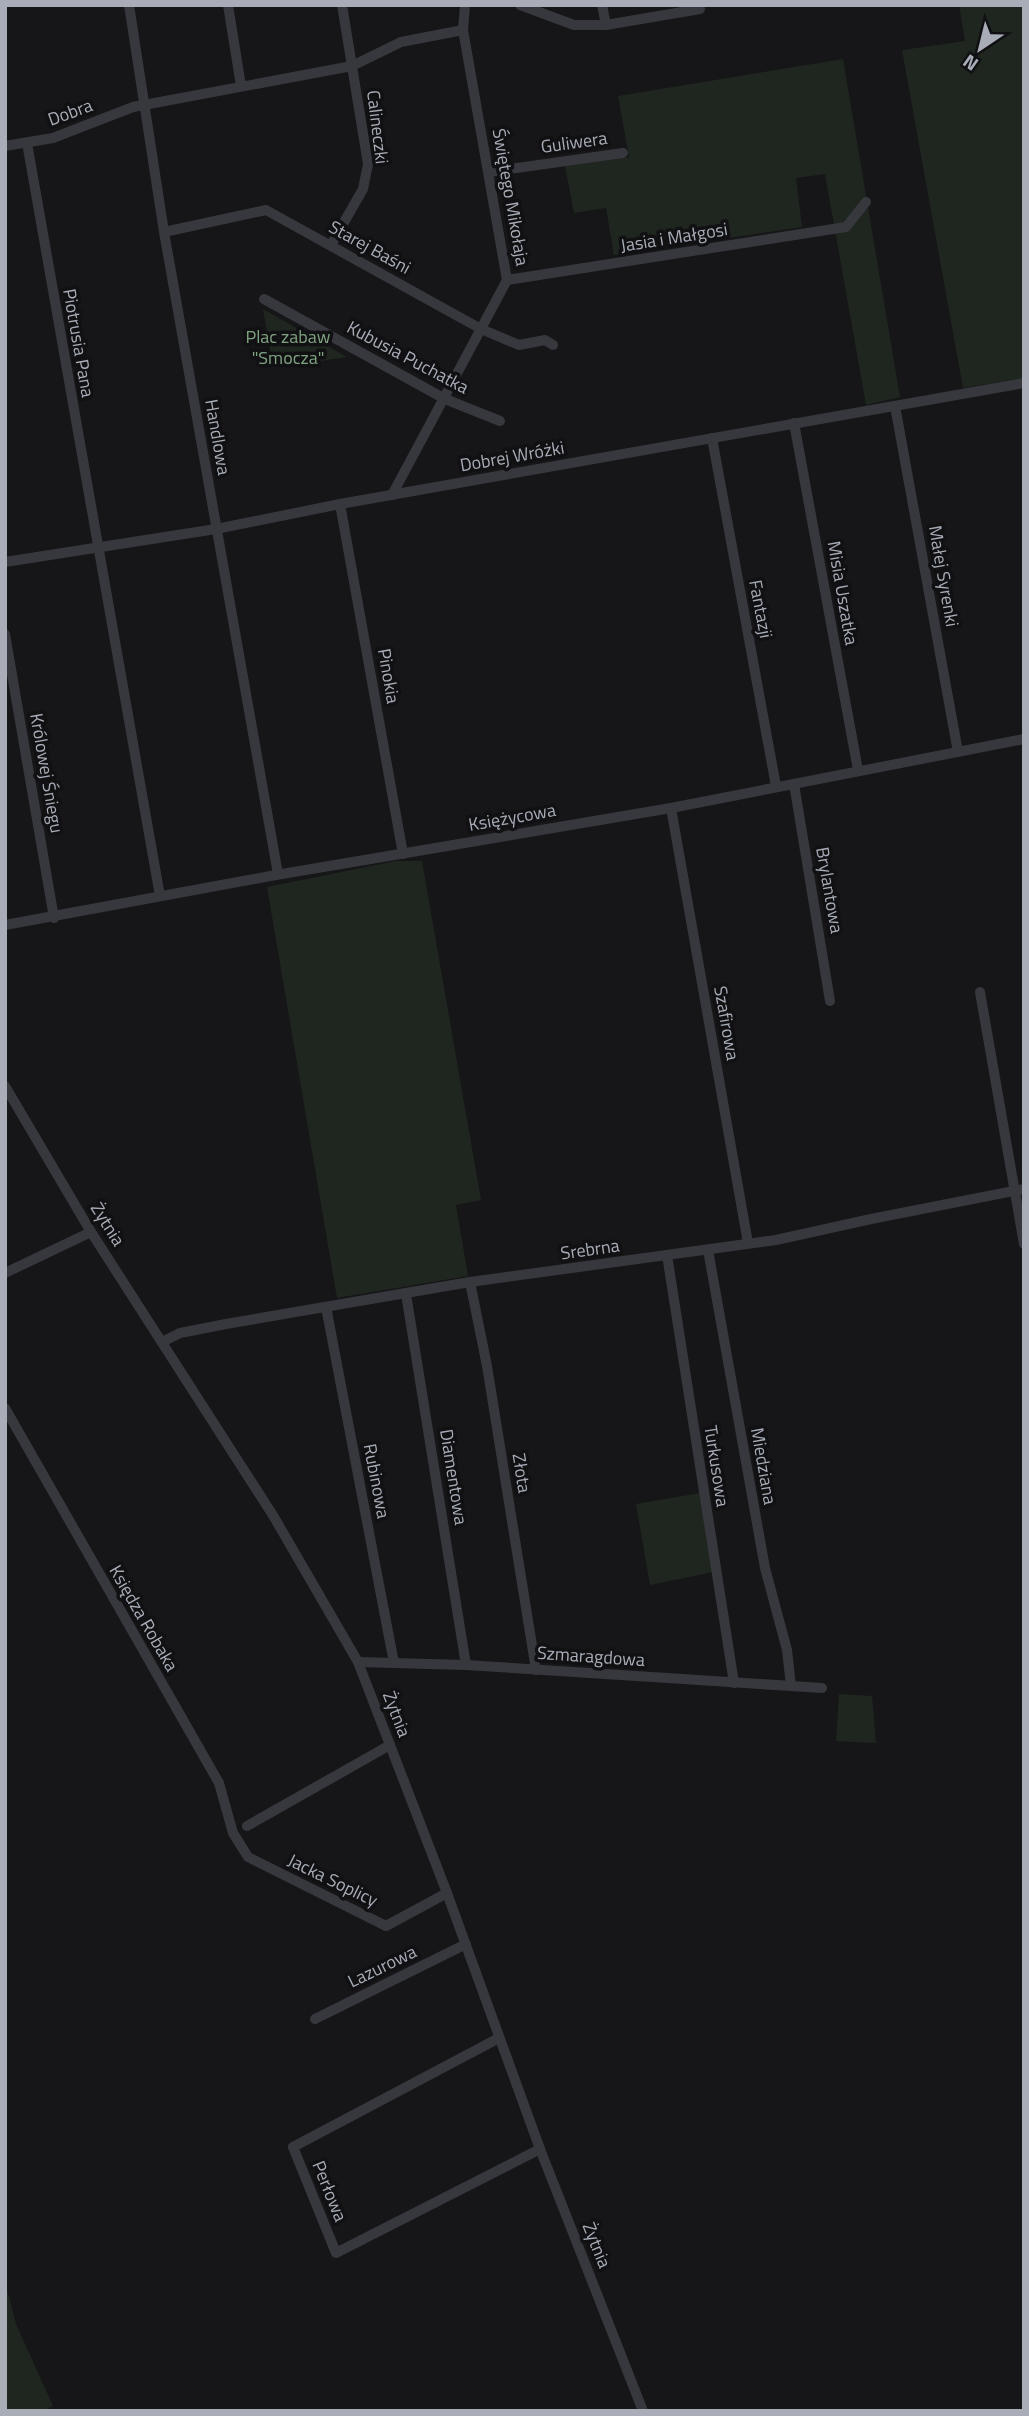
<svg xmlns="http://www.w3.org/2000/svg" width="1029" height="2416" viewBox="0 0 1029 2416" font-family="'Titillium Web',sans-serif">
<rect width="100%" height="100%" fill="#161618"/>
<!-- green -->
<g fill="#1e261f">
<path d="M959 5H1024V378L963 388 902 50 965 41Z"/>
<path d="M843 59 900 397 866 405 825 174 796 178 802 227 614 255 606 208 574 213 565 166 629 157 618 96Z"/>
<path d="M263 309 347 357 273 368Z"/>
<path d="M396 861H422L481 1200 456 1205 468 1276 337 1298 267 887Z"/>
<path d="M700 1493 713 1572 650 1585 636 1504Z"/>
<path d="M839 1694 872 1696 876 1743 836 1741Z"/>
<path d="M5 2282 16 2324 53 2406 42 2411H5Z"/>
</g>
<g fill="none" stroke-linecap="round" stroke-linejoin="round">
<!-- minor -->
<g stroke="#37383d" stroke-width="10">
<path d="M129 5 164 232 278 874"/>
<path d="M228 5 241 86"/>
<path d="M520 5 574 25H606L700 9"/>
<path d="M602 5 606 25"/>
<path d="M27 143 160 896"/>
<path d="M5 146 53 138 133 107 352 66 401 42 463 30"/>
<path d="M489 172 623 153"/>
<path d="M164 232 266 210 481 329 519 345 545 340 553 345"/>
<path d="M331 245 363 189 368 164 342 5"/>
<path d="M507 280 846 227 866 202"/>
<path d="M264 299 445 399 500 421"/>
<path d="M895 406 958 752"/>
<path d="M794 423 858 770"/>
<path d="M712 438 776 786"/>
<path d="M392 495 507 280 463 30 465 5"/>
<path d="M340 504 403 854"/>
<path d="M5 562 216 529 340 504 1024 383"/>
<path d="M5 634 54 918"/>
<path d="M794 784 830 1001"/>
<path d="M671 808 748 1243"/>
<path d="M5 925 276 875 671 808 1024 739"/>
<path d="M980 992 1024 1244"/>
<path d="M5 1086 91 1232 274 1517 358 1662 447 1893 540 2149 643 2411"/>
<path d="M708 1250 765 1568 787 1650 791 1686"/>
<path d="M667 1255 734 1683"/>
<path d="M5 1273 91 1232"/>
<path d="M470 1282 487 1366 536 1670"/>
<path d="M406 1294 466 1665"/>
<path d="M326 1307 394 1663"/>
<path d="M162 1342 180 1333 226 1324 470 1282 776 1240 871 1219 1024 1189"/>
<path d="M5 1408 219 1783 233 1833 248 1857 386 1926 447 1893"/>
<path d="M358 1662 466 1665 822 1688"/>
<path d="M247 1826 390 1745"/>
<path d="M315 2019 466 1944"/>
<path d="M499 2038 293 2147 336 2253 540 2149"/>
</g>
</g>
<g text-anchor="middle" dominant-baseline="central" stroke-width="7" stroke-linejoin="round" paint-order="stroke">
<!-- street labels -->
<g font-size="18" fill="#a8adb8" stroke="#111113">
<text transform="translate(70 112) rotate(-20)">Dobra</text>
<text transform="translate(378 127) rotate(83)">Calineczki</text>
<text transform="translate(574 142) rotate(-8)">Guliwera</text>
<text transform="translate(511 197) rotate(80)">Świętego Mikołaja</text>
<text transform="translate(674 237) rotate(-9)">Jasia i Małgosi</text>
<text transform="translate(370 247) rotate(29)">Starej Baśni</text>
<text transform="translate(79 343) rotate(80)">Piotrusia Pana</text>
<text transform="translate(408 357) rotate(28)">Kubusia Puchatka</text>
<text transform="translate(218 437) rotate(80)">Handlowa</text>
<text transform="translate(512 456) rotate(-10)">Dobrej Wróżki</text>
<text transform="translate(944 576) rotate(80)">Małej Syrenki</text>
<text transform="translate(843 593) rotate(80)">Misia Uszatka</text>
<text transform="translate(761 609) rotate(79)">Fantazji</text>
<text transform="translate(389 676) rotate(80)">Pinokia</text>
<text transform="translate(47 773) rotate(80)">Królowej Śniegu</text>
<text transform="translate(512 817) rotate(-10)">Księżycowa</text>
<text transform="translate(830 890) rotate(80)">Brylantowa</text>
<text transform="translate(727 1023) rotate(80)">Szafirowa</text>
<text transform="translate(108 1224) rotate(58)">Żytnia</text>
<text transform="translate(590 1249) rotate(-8)">Srebrna</text>
<text transform="translate(717 1466) rotate(81)">Turkusowa</text>
<text transform="translate(764 1466) rotate(80)">Miedziana</text>
<text transform="translate(522 1473) rotate(81)">Złota</text>
<text transform="translate(454 1477) rotate(81)">Diamentowa</text>
<text transform="translate(377 1481) rotate(79)">Rubinowa</text>
<text transform="translate(144 1618) rotate(60)">Księdza Robaka</text>
<text transform="translate(591 1656) rotate(4)">Szmaragdowa</text>
<text transform="translate(397 1714) rotate(69)">Żytnia</text>
<text transform="translate(333 1880) rotate(26)">Jacka Soplicy</text>
<text transform="translate(382 1966) rotate(-26)">Lazurowa</text>
<text transform="translate(330 2191) rotate(68)">Perłowa</text>
<text transform="translate(597 2245) rotate(68)">Żytnia</text>
</g>
<!-- park labels -->
<g font-size="18" fill="#7fa381" stroke="#111113">
<text x="288" y="336">Plac zabaw<tspan x="288" dy="21">"Smocza"</tspan></text>
</g>
</g>
<!-- border -->
<rect width="1029" height="2416" fill="none" stroke="#a8adb8" stroke-width="14"/>
<!-- north arrow -->
<g transform="translate(980 49) rotate(215)" stroke="#111113" stroke-width="5" paint-order="stroke">
<path d="M0-5L12 26L0 18L-12 26Z" fill="#a8adb8"/>
<text y="-10" font-size="19" font-weight="bold" text-anchor="middle" fill="#a8adb8">N</text>
</g>
</svg>
